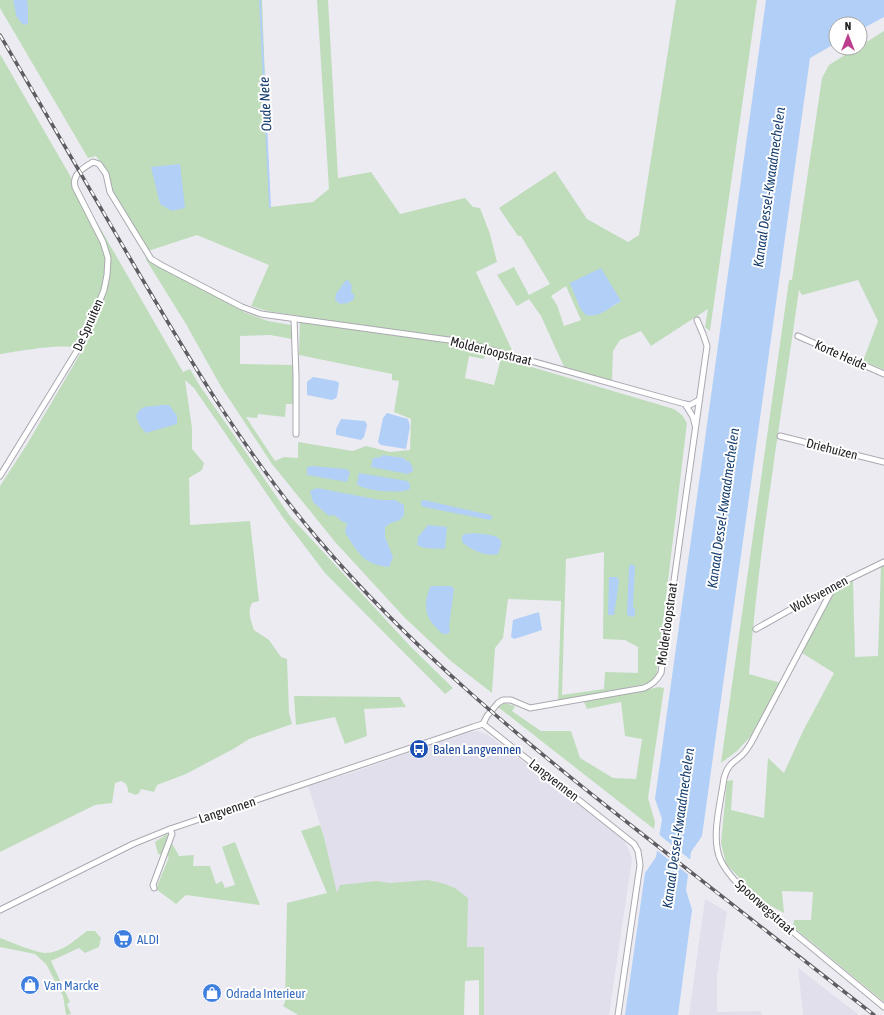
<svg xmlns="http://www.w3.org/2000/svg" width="884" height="1015" viewBox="0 0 884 1015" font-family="'Asap Condensed',sans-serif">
<rect width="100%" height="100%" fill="#ecebf2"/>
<!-- built -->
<g fill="#e2dfed">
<path d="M477 731 488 735 613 830 625 842 629 850 632 859 609 1015H484V947H462L337 894 324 837 308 786 354 772 464 733Z"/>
<path d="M705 899 727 912 717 975V1012L760 1011 762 1015H689Z"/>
<path d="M798 968 859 1015H803Z"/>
</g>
<!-- green -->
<g fill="#bfddbb" fill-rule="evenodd">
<path d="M0 0H262L270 207 313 202 329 189 317 0H328L338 178 371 172 400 214 465 198 473 207 480 208 490 234 497 262 476 272 518 363 674 409 682 415 687 423 656 680 641 685 558 701 561 601 508 599 503 638 495 648 492 693 452 662 404 617 336 543 272 464 220 385 186 324 145 258 246 313 268 321 291 325 292 339 270 335 240 336V364L293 365 294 404H286L285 417 258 414 257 418 246 417 275 461 284 457 298 458V442L353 451 366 446 390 452 410 450 411 419 394 412 399 381 392 380V374L299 355 300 316 267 311 251 306 269 265 197 235 148 251 133 224 112 192 106 170 96 156 88 158 0 8ZM487 347 503 351 494 385 465 378 469 356 484 359ZM604 552 603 639 625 640 638 647V673L605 672 604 689 562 695 566 559Z"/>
<path d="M676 0H757L710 331 705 327 708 309 651 346 641 331 620 340 613 351 612 382 565 369 541 316 529 299 517 306 497 275 514 267 529 295 550 284 521 236H518L499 208 555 171 587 219 628 242 639 235ZM570 283 621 301 612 307ZM566 286 581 320 564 326 557 305 551 296Z"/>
<path d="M884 31V370L863 361 878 321 858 280 802 295 799 290C781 418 759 546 749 674L781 683 750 737 737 751 721 763 789 280H792L822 78 829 65 856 48H860V46Z"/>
<path d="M0 54 183 372 190 369 200 386 290 516 411 647 453 688 445 694 325 573 284 519 194 388 185 380 192 428V449L204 463 202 470 189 478 190 525 250 521 259 601 252 603C247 612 251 621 254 630L269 640 281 657 287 659 289 713 292 724 249 739 235 748 186 774 157 785 154 792 141 789 139 793 136 795 128 792C128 786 126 783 121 781L115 783 112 803 95 805 0 852V486L26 446 83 349C65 342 20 351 0 354Z"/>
<path d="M884 566V1002L793 927 794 920H811L813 892 782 891 784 913 762 901 726 864 721 843 727 781 733 780 731 810 764 818 768 758 784 773 803 731 834 673 802 653 835 589 853 581 855 657 878 656 881 567Z"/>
<path d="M659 687 664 688 648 798 655 822 654 829 498 707 505 703 515 706 512 711 541 731H571L580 758 613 778 636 779 642 739 625 736 621 702 587 709 584 702Z"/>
<path d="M294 696 400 697 406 707 364 709 367 736 345 744 335 717 296 725Z"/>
<path d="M320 825 324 837 337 893 340 885 376 881 390 883 428 880 442 883 455 888 468 898 467 947H484V1015H479V980L465 981 464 1015H298L283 1006 285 1002 287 903 327 893 301 831Z"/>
<path d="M167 834 179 856 194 855 193 866H210L216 884 222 881 225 888 235 885 222 847 235 842 260 905 186 895 176 904 156 889 169 857 158 854 155 842Z"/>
<path d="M87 931H95L101 938 99 947 85 953 79 948 51 961 70 1002 67 1004 71 1014 66 1015 63 996 46 964 35 954 0 947V938C12 942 33 952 45 953 61 953 75 940 87 931Z"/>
</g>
<!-- water -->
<g fill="#b1cff7">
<path d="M13 0H27L28 8V24L24 25C13 15 17 13 13 0Z"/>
<path d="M766 0H884V17L860 30V24H836V43L810 58 702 836 691 852 686 890 692 910 678 1015H625L645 873 656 857 662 819 655 799Z"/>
<path d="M180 164 185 208 172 211 160 204 151 167Z"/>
<path d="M601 268 621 301C609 308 600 318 586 315L580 308 570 283Z"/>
<path d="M348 280 352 286 351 293 354 294V299L348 303 340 304 335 300 336 294 345 281Z"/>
<path d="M313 377 336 381 339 383 337 396 336 398 332 400 307 395V382Z"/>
<path d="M162 405H169L177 416V424L146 433 140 426 136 416C142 403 150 408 162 405Z"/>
<path d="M387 413 408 419 410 426 406 449 381 445 378 442 383 418Z"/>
<path d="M341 419 365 421 367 425 364 437 361 440 337 435 336 434V429Z"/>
<path d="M383 455 404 458 406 461H409L412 466 413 471 408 474 371 467 373 458 381 457Z"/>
<path d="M312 466 346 469 350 472 347 482 307 475V467Z"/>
<path d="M359 473 407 481 410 484V489C402 494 363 491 357 484Z"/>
<path d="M317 488 380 500H395L404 505V515L400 520 391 523 385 527V537L393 557 389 567C364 565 357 552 345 532L347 523 343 522 334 515 329 516 313 502 310 491Z"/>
<path d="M424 500 490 515 493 517 490 520 424 507 421 505V501Z"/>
<path d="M428 525 447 527 445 549 425 548 417 545 418 537Z"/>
<path d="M473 533C480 534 499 534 501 541 502 545 499 550 498 554 486 557 471 550 462 542V536L465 534Z"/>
<path d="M631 564 635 566 633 607 635 609V615L633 617 628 616 627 613 629 566Z"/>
<path d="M609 577H617L619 581 614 615H608Z"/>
<path d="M432 586H451L454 589 449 626 450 632 447 634H443C426 620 422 608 430 587Z"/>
<path d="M539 612 542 630 514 639 511 637 513 620Z"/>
</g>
<!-- pier -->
<path fill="#ecebf2" d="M657 833 692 861 690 876 655 849Z"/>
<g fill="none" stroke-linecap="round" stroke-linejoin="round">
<!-- stream -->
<path stroke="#b1cff7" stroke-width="2" d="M260 0 270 207"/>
<defs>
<g id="minor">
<path d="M294 319 296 376V434"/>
<path d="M798 336 884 374"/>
<path d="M685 404 690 405 699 400"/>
<path d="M780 436 884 462"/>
<path d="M0 476 78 349 91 323 104 290 107 275 108 258 103 242 75 187C72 174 83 168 93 162L99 164 106 174 110 192 151 259 161 265 242 307 261 314 449 340 474 345 685 404 693 417 695 425"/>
<path d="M834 586 753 739C750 745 747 750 742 755 732 764 728 764 724 778 721 801 710 839 721 861 729 877 745 891 758 903L884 1007"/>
<path d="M756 629 818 594 884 562"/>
<path d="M483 724 487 716 498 703 503 700H511L530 708 644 688C653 684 656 681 661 673L707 346 703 334 697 320"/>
<path d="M483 724 634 844 638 851 640 865 618 1015"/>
<path d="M154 888 153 885 172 834 170 829"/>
<path d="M0 910 133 844 170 829 473 727 483 724"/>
</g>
</defs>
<!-- minor casing -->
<use href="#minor" stroke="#aba9b0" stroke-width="7"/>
<!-- minor -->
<use href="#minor" stroke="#fff" stroke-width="5"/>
<defs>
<path id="rail" d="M0 35C44 110 88 185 131 260 188 357 244 452 317 538 411 649 523 741 637 830 716 892 795 954 874 1015"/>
</defs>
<!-- rail casing -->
<use href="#rail" stroke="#5e5d61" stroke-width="3.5"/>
<!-- rail -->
<use href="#rail" stroke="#fff" stroke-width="2" stroke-dasharray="6" stroke-linecap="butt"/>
</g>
<!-- icons -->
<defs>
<symbol id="bus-disc" viewBox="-11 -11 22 22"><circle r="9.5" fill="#1a4fb4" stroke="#fff"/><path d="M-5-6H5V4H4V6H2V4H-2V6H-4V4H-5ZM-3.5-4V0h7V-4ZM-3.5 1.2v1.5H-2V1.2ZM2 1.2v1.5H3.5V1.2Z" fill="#fff"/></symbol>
<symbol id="supermarket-disc" viewBox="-11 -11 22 22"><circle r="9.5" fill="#3f7fe0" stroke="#fff"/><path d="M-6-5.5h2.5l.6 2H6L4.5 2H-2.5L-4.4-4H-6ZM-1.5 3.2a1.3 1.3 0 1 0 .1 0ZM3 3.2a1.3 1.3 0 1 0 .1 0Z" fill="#fff"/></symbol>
<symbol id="shop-disc" viewBox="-11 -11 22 22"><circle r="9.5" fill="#3f7fe0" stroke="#fff"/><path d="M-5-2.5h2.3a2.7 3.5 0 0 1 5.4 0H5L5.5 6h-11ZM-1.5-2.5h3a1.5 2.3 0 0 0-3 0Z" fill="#fff"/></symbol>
</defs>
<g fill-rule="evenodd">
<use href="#bus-disc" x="408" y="738" width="22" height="22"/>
<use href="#supermarket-disc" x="112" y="928" width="22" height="22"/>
<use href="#shop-disc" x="19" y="974" width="22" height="22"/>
<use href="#shop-disc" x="201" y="982" width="22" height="22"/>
</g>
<g text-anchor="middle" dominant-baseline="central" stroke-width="4" stroke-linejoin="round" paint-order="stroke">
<!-- street labels -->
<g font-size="13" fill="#212023" stroke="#fff">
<text transform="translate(88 325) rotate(-66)">De Spruiten</text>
<text transform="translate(491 351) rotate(14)">Molderloopstraat</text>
<text transform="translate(841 355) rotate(24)">Korte Heide</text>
<text transform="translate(832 449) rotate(14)">Driehuizen</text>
<text transform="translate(819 594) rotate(-28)">Wolfsvennen</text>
<text transform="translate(667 624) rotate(-82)">Molderloopstraat</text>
<text transform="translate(554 780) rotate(38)">Langvennen</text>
<text transform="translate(227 810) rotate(-18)">Langvennen</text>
<text transform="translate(765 907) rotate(42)">Spoorwegstraat</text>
</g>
<!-- transit labels -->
<g font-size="13" fill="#164399" stroke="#fff" text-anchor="start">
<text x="433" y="749">Balen Langvennen</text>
</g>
<!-- shop labels -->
<g font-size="13" fill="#366cbe" stroke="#fff" text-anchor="start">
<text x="137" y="939">ALDI</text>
<text x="44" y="985">Van Marcke</text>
<text x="226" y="993">Odrada Interieur</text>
</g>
<!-- water labels -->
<g font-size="14" font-style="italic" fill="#163e6e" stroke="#fff">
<text transform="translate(265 104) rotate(-93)">Oude Nete</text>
<text transform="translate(769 187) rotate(-82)">Kanaal Dessel-Kwaadmechelen</text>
<text transform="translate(723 508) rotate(-82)">Kanaal Dessel-Kwaadmechelen</text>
<text transform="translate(678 828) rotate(-82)">Kanaal Dessel-Kwaadmechelen</text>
</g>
</g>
<!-- north arrow -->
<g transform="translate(848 36)"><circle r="19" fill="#ffffff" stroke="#a6a6a7"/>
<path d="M0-3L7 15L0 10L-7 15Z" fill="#bc3d8b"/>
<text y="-6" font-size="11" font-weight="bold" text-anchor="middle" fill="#212023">N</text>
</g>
</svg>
